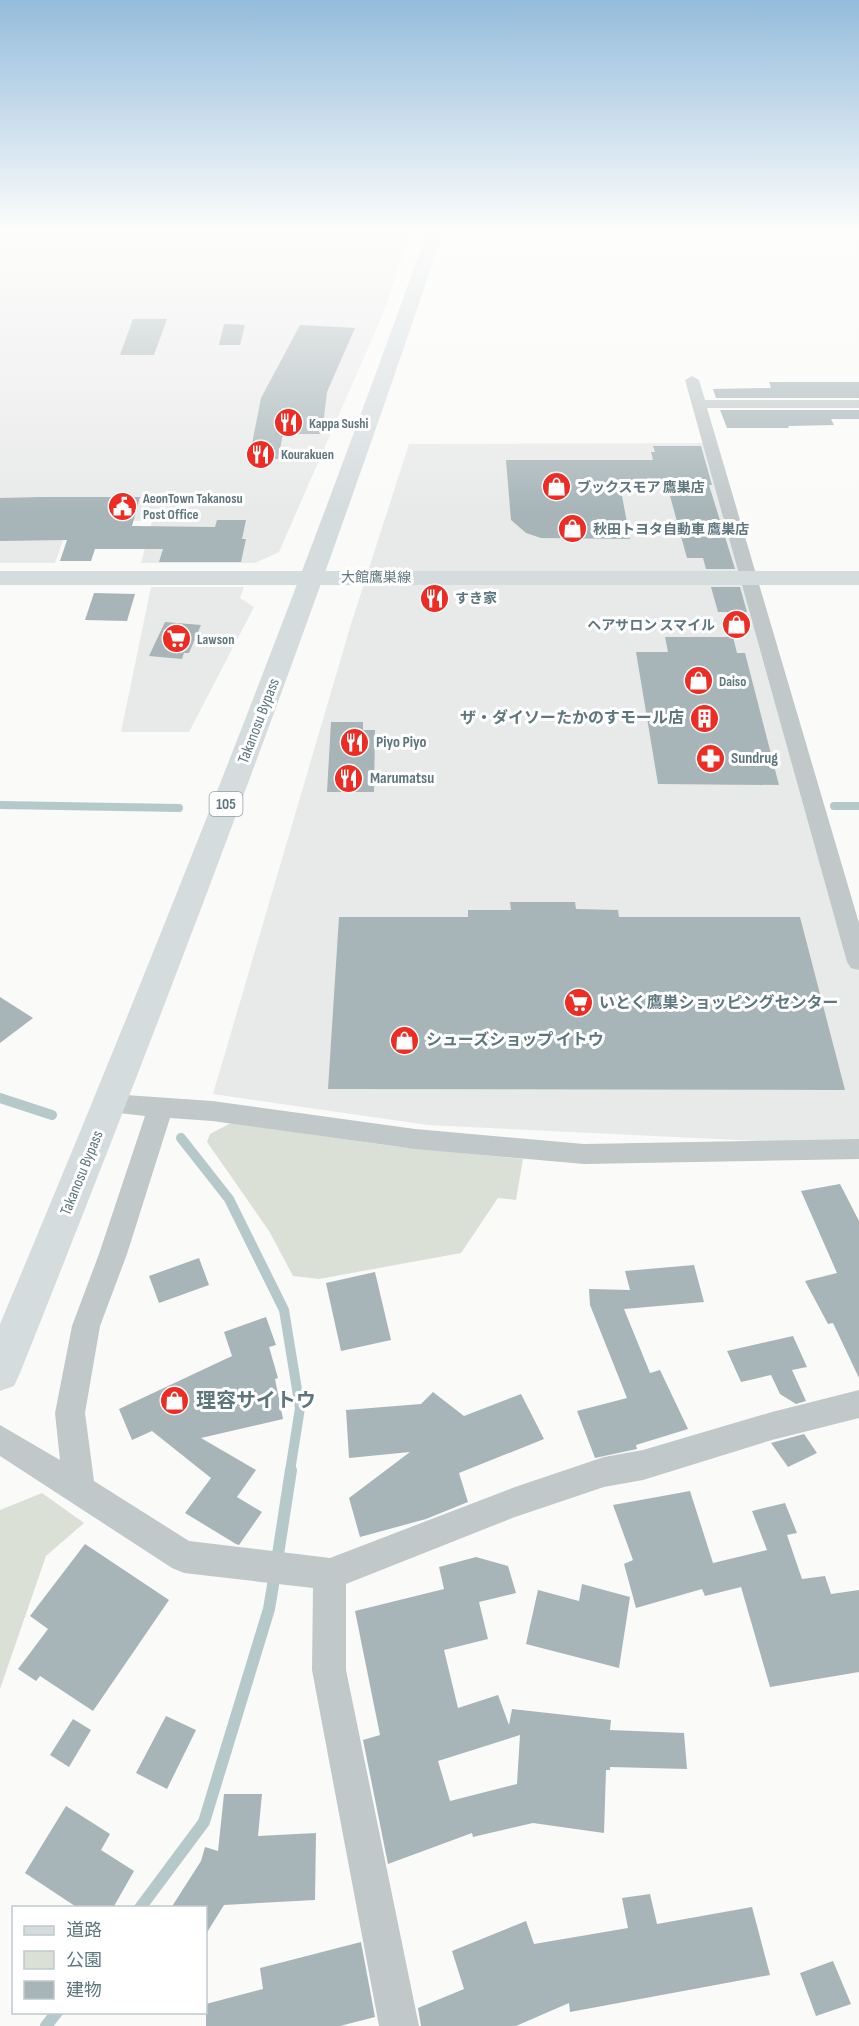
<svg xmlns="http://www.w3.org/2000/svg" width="859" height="2026" viewBox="0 0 859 2026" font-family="'Sofia Sans Condensed','Noto Sans JP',sans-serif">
<rect width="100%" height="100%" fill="#fafaf8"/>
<!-- built -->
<g fill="#e8eae9">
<path d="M0 229H412L382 316 279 552 255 563H141L152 521H70L55 563H0Z"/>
<path d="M710 443 859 962V1146L428 1125 213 1094 351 624 409 444Z"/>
<path d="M151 587H244L240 598 254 607 189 732H121Z"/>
</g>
<!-- green -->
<g fill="#dbe0d7">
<path d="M231 1123 392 1146 523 1159 516 1200 498 1198 461 1253 319 1279 293 1276 269 1231 207 1142 210 1134Z"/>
<path d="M42 1493 84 1523 46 1556 0 1689V1510Z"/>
</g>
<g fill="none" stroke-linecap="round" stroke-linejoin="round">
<!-- stream-far2 -->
<g stroke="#b6c9ca" stroke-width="8">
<path d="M0 805 179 808"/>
<path d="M834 806H859"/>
</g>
<!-- stream-far1 -->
<g stroke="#b6c9ca" stroke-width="10">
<path d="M0 1098 52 1115"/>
<path d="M181 1138 229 1199 284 1310 300 1408 290 1471"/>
</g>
<!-- stream -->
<g stroke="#b6c9ca" stroke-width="12">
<path d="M277 1561 291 1470"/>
<path d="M140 1908 204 1822 269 1609 275 1573"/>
<path d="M46 2026 57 2012"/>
</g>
</g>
<!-- building -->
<g fill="#a7b5b8" fill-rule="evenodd">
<path d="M133 319H167L154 355H120Z"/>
<path d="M224 324 245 325 240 345H219Z"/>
<path d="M300 325 355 328 327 392 322 434H283L278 459H249L261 398Z"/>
<path d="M769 382H859V398H716L713 389 771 388Z"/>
<path d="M720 410H859V419H831L834 425 788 426 789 428H727Z"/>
<path d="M653 446H701L712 485H709L735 569H706L703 558H687L667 485H620L630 539 541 538 526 533 511 520 506 460H653L651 452H655Z"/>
<path d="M41 497H140L132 526 215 527 217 520H246L242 539H246L241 562H159L163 549H95L91 561H60L67 540 0 541V498Z"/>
<path d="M711 587H740L747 612H718Z"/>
<path d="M94 593 135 594 127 621 85 620Z"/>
<path d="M165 622 201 625 189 653H184L182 659 149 656Z"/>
<path d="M665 637H733L737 653H745L779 785 658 784 636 652H668Z"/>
<path d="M331 722H363V730H375L374 792H327Z"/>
<path d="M510 902H575L576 909 618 910 619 917H800L845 1090 328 1089 339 917H468V910H511Z"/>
<path d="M0 997 33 1018 0 1043Z"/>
<path d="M840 1184 859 1221V1378L833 1323 828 1324 805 1281 837 1273 801 1191Z"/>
<path d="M199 1258 209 1285 159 1303 149 1276Z"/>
<path d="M694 1265 704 1302 624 1309 650 1373 660 1370 688 1429 636 1445 637 1449 595 1458 577 1411 627 1398 590 1305 589 1289 630 1290 625 1271Z"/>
<path d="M375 1272 391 1340 341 1351 326 1283Z"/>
<path d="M266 1317 276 1345 269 1347 278 1378 275 1379 283 1419 201 1438 256 1470 237 1497 262 1512 239 1545 236 1544 185 1513 211 1478 152 1431 132 1440 119 1409 232 1356 224 1332Z"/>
<path d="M793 1336 807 1367 792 1370 806 1401 796 1404 780 1394 771 1375 741 1382 727 1351Z"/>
<path d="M433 1392 464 1416 521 1394 544 1439 459 1473 468 1502 426 1519 360 1537 349 1498 410 1452 349 1458 346 1410 421 1404Z"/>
<path d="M804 1434 817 1453 788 1467 771 1443Z"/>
<path d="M690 1491 713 1563 767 1550 752 1511 785 1503 797 1533 787 1535 802 1579 825 1576 831 1594 859 1590V1672L770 1687 741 1587 705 1596 702 1589 636 1608 624 1564 633 1560 613 1505Z"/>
<path d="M85 1544 169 1600 93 1711 40 1676 36 1681 18 1669 48 1629 30 1616Z"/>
<path d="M476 1557 508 1566 516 1593 479 1602 488 1639 444 1650 458 1708 498 1695 509 1725 512 1709 611 1720 610 1730 684 1733 687 1769 610 1767V1770H606L604 1833 533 1823 473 1837 472 1833 388 1864 363 1740 380 1735 355 1611 444 1589 439 1567ZM520 1735 517 1784 450 1801 438 1761Z"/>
<path d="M582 1584 630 1597 619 1668 526 1644 538 1590 579 1601Z"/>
<path d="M166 1716 196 1730 167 1789 136 1773Z"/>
<path d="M73 1719 91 1730 69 1767 50 1755Z"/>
<path d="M224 1794H262L258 1836 316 1833 315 1900 224 1905 206 1934V1908H171L201 1861 205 1847 218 1851Z"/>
<path d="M66 1806 110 1834 101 1850 134 1871 113 1908H78L25 1873Z"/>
<path d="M650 1894 657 1924 752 1907 770 1975 570 2012 569 2003 516 2026H421L418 2008 464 1989 452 1951 526 1921 534 1944 628 1928 622 1898Z"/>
<path d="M361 1942 375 2017 340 2026H206V2004L263 1989 260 1968Z"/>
<path d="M833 1961 851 2004 816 2016 800 1973Z"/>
</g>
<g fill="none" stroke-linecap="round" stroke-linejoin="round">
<!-- minor -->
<g fill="#c0c8ca" fill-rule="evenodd">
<path d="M692 376 699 380 705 400H859V408H707L859 923V970L851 968 847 962 685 380Z"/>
<path d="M111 1094 212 1101 415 1129 584 1144 859 1139V1159L584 1164 415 1149 212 1121 170 1118 127 1254 100 1326 85 1413 94 1481 189 1541 330 1558 515 1487 604 1457 643 1450 772 1412 859 1390V1418L772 1440 643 1480 604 1487 515 1517 346 1584V1670L419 2026H379L312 1670 313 1588 184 1573 172 1568 0 1456V1425L60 1460 55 1413 72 1326 99 1254 145 1116 102 1111 98 1104 102 1097Z"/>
</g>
<!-- secondary -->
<rect fill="#d5dcde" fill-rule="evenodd" x="0" y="571" width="859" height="14"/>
<!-- trunk -->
<path fill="#d5dcde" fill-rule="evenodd" d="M428 229H444C315 615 171 995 20 1373L14 1386 0 1391V1324C152 963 296 599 428 229Z"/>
</g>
<!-- sky -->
<linearGradient id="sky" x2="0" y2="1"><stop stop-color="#94bcdc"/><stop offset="0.45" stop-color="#fdfdfc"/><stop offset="1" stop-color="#fdfdfc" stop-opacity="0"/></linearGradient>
<rect width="859" height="513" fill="url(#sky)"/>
<!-- icons -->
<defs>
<symbol id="restaurant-disc" viewBox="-11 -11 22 22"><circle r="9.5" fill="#ef2c23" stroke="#fff"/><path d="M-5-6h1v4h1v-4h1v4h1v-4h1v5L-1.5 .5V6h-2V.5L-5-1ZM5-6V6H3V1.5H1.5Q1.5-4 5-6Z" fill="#fff"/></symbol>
<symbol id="shop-disc" viewBox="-11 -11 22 22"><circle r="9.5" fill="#ef2c23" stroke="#fff"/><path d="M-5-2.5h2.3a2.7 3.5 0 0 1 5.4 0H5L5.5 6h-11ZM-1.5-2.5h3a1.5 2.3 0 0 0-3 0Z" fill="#fff"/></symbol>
<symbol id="civic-disc" viewBox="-11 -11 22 22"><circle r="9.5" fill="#ef2c23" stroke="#fff"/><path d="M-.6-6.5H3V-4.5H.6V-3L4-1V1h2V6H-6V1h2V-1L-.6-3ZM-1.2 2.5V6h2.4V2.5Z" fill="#fff"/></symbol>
<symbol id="supermarket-disc" viewBox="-11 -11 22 22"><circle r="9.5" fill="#ef2c23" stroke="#fff"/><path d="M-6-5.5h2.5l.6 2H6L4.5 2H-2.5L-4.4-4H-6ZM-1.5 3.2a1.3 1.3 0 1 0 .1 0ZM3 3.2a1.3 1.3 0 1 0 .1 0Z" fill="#fff"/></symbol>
<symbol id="building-disc" viewBox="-11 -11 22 22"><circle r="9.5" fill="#ef2c23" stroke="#fff"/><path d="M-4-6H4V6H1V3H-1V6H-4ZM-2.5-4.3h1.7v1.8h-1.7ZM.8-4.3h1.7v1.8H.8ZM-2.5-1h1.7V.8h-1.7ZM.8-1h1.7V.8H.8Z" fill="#fff"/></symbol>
<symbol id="pharmacy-disc" viewBox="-11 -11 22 22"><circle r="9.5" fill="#ef2c23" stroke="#fff"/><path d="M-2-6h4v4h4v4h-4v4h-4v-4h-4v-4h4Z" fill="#fff"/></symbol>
</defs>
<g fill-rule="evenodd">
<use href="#restaurant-disc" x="272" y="406" width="33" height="33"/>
<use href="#restaurant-disc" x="244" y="438" width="33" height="33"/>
<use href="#shop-disc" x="540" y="470" width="33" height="33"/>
<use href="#civic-disc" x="106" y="490" width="33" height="33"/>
<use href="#shop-disc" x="556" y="512" width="33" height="33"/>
<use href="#restaurant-disc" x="418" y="582" width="33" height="33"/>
<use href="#shop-disc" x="720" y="608" width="33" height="33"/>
<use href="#supermarket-disc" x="160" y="622" width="33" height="33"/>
<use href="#shop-disc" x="682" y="664" width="33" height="33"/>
<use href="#building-disc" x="688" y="702" width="33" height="33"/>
<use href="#restaurant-disc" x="338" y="726" width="33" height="33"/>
<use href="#pharmacy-disc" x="694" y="742" width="33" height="33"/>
<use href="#restaurant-disc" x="332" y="762" width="33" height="33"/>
<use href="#supermarket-disc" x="562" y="986" width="33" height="33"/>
<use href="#shop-disc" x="388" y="1024" width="33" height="33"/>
<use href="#shop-disc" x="158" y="1384" width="33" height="33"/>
</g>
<g text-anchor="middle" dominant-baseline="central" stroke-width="6" stroke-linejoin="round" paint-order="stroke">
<!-- far-poi labels -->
<g font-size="14" font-weight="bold" fill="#5e777f" stroke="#fff" text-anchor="start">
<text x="309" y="423">Kappa Sushi</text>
<text x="281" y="454">Kourakuen</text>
<text x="577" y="487">ブックスモア 鷹巣店</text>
<text x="143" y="498">AeonTown Takanosu<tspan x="143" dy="16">Post Office</tspan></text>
<text x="593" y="529">秋田トヨタ自動車 鷹巣店</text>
<text x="455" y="598">すき家</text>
<text x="715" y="625" text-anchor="end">ヘアサロン スマイル</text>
<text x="197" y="639">Lawson</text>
<text x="719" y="681">Daiso</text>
</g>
<!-- far-street labels -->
<g font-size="14" fill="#5e777f" stroke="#fff">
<text x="376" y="577">大館鷹巣線</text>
</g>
<!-- shield labels -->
<rect fill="#fff" stroke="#8ea0a5" stroke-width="1.5" x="209.5" y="792" width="33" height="24" rx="4.5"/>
<g font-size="15" font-weight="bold" fill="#5e777f">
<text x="226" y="804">105</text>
</g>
<!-- poi labels -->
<g font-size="16" font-weight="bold" fill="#5e777f" stroke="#fff" text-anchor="start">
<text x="684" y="718" text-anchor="end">ザ・ダイソーたかのすモール店</text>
<text x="376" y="742">Piyo Piyo</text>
<text x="731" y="758">Sundrug</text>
<text x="370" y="778">Marumatsu</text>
<text x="599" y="1003">いとく鷹巣ショッピングセンター</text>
<text x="426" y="1040">シューズショップ イトウ</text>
</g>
<!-- street labels -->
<g font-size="16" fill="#5e777f" stroke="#fff">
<text transform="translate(259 721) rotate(-69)">Takanosu Bypass</text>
<text transform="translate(82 1173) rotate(-68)">Takanosu Bypass</text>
</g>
<!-- near-poi labels -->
<g font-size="20" font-weight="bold" fill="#5e777f" stroke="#fff" text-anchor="start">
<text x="196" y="1401">理容サイトウ</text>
</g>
</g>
<!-- legend -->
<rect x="12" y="1906" width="195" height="108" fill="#ffffff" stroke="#bfc9cc" stroke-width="1.5"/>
<rect x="24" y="1926" width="30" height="9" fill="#d5dcde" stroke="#bfc9cc" stroke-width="1.5"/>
<text x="66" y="1936" font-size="18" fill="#5e777f">道路</text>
<rect x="24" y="1951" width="30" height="18" fill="#dbe0d7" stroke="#bfc9cc" stroke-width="1.5"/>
<text x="66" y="1966" font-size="18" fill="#5e777f">公園</text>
<rect x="24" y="1981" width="30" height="18" fill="#a7b5b8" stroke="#bfc9cc" stroke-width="1.5"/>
<text x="66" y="1996" font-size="18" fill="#5e777f">建物</text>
</svg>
